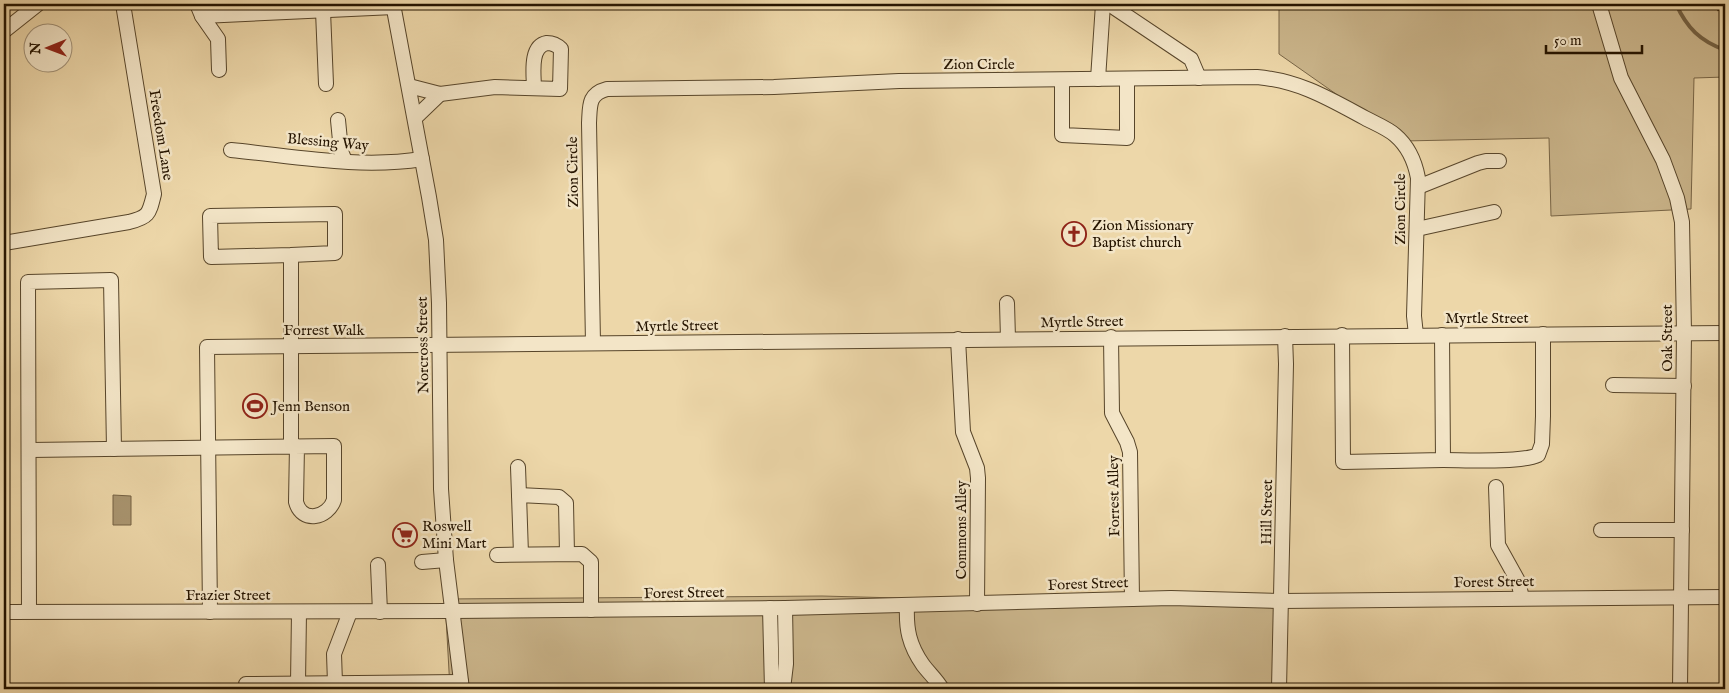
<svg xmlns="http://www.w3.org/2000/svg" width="1729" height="693" viewBox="0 0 1729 693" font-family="'IM FELL English',serif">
<rect width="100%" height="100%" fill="#edd7a9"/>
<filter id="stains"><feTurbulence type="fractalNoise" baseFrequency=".004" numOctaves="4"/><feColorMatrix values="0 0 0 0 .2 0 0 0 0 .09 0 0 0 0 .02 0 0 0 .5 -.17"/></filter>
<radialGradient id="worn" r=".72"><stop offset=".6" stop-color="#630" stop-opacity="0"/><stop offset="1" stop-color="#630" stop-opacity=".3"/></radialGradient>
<!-- green -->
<g fill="#cbb68c" stroke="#786546">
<path d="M1279 4H1725V77L1694 78 1691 209 1551 216 1549 138 1403 141 1279 54Z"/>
<path d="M822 596 1281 608 1279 689H450L445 599Z"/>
</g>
<!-- water -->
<path fill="#a99570" stroke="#746143" d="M113 495 131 496V525H113Z"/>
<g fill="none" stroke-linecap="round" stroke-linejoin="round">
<!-- stream -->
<g stroke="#746143" stroke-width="4">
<path d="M1379 4 1416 7 1429 4"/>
<path d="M1676 4C1687 28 1700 41 1725 50"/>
</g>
<defs>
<g id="minor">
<path d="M197 4 202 16 218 39 219 70"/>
<path d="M393 4 429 197 436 240 439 303 441 489 446 560 462 689"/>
<path d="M1109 4 1191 59 1199 78"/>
<path d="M1599 4 1621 78 1663 160 1677 198 1682 222 1684 333 1680 689"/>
<path d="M316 5 323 11 326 84"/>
<path d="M202 16 394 7"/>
<path d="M4 31 38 4"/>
<path d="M1098 79 1103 4"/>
<path d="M1062 80V135L1127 138V79"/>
<path d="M409 86 440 94 495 87 560 89 561 49C557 45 553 43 547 43 529 46 534 76 534 88"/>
<path d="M415 118 440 94"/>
<path d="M338 120 341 151 345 161"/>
<path d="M231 150C294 156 359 169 422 159"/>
<path d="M1418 187 1478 163 1486 161H1499"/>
<path d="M1417 229 1494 212"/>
<path d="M4 243 129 222C149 217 149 214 154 194L123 4"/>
<path d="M291 255 335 253V214L210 216 211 257 291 255V446"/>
<path d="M1007 303 1008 339"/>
<path d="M1342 335 1343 462 1443 460 1442 335"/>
<path d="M1111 337 1112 413 1127 442 1130 452 1132 599"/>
<path d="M958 339 963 432 977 468 978 478 977 604"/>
<path d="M593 343 589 123C590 106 588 94 607 89L774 87 899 81 1257 77C1300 81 1328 98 1365 118 1374 123 1387 128 1395 135 1408 146 1415 162 1418 178L1414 316 1416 335"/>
<path d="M1613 385 1684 386"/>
<path d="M30 450 334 446V500C328 518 302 524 296 502L297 446"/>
<path d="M1443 460C1465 460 1521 463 1538 455L1542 444 1543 416V334"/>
<path d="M518 467 519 495"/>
<path d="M1496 487 1498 545 1518 581 1522 598"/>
<path d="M1601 530H1682"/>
<path d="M521 554 519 495 559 497 566 503 567 554"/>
<path d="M497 555 582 554 591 562V610"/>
<path d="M422 562 446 560"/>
<path d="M378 565 380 612"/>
<path d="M907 606C906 629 909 645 923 665 929 673 937 680 942 689"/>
<path d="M770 608 772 689"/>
<path d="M29 611 28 282 111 280 114 449"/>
<path d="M4 612 453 611 785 608 1171 598 1281 601 1725 597"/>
<path d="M210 612 207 347 1725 333"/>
<path d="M298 683 299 612"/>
<path d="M335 683 334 654 350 612"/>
<path d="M246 689V684L461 682"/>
<path d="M783 689 786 664 785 608"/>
<path d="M1279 689 1286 364 1285 336"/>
</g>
</defs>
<!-- minor casing -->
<use href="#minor" stroke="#57452a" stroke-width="16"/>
<!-- path -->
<path stroke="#251400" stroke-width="2.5" stroke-dasharray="1 2.5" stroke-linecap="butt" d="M1714 4 1725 19"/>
<!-- minor -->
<use href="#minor" stroke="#f3e5c7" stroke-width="14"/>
</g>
<!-- icons -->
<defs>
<symbol id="church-ring" viewBox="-11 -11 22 22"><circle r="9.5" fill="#f3e5c7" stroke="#8f2418" stroke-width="1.5"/><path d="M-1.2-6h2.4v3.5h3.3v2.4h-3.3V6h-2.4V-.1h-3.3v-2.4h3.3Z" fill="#8f2418"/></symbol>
<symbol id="stadium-ring" viewBox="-11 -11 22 22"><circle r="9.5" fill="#f3e5c7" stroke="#8f2418" stroke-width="1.5"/><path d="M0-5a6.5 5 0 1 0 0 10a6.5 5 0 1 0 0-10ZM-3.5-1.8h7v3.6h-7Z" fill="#8f2418"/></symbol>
<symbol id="supermarket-ring" viewBox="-11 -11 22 22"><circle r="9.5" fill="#f3e5c7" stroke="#8f2418" stroke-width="1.5"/><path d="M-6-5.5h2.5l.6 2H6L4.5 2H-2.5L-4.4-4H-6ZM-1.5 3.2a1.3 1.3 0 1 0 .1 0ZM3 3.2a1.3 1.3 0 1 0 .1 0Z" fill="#8f2418"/></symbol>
</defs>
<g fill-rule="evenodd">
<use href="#church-ring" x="1060" y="220" width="28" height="28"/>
<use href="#stadium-ring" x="241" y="392" width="28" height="28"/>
<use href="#supermarket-ring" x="391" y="521" width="28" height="28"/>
</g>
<g text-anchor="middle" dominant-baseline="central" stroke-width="5" stroke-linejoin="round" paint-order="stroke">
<!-- street labels -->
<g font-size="15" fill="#251400" stroke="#f3e5c7">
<text x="979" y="64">Zion Circle</text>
<text transform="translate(161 135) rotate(81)">Freedom Lane</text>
<text transform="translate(328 142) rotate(5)">Blessing Way</text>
<text transform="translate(573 172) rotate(-91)">Zion Circle</text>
<text transform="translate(1400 209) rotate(-90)">Zion Circle</text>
<text x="1487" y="318">Myrtle Street</text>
<text transform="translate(1082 322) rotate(-1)">Myrtle Street</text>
<text transform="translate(677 326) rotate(-1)">Myrtle Street</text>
<text x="324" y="330">Forrest Walk</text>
<text transform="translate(1667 338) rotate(-90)">Oak Street</text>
<text transform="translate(423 345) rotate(-91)">Norcross Street</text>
<text transform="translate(1114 496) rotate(-91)">Forrest Alley</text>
<text transform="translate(1267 512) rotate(-89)">Hill Street</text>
<text transform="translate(961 530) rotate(-90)">Commons Alley</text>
<text transform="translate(1494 582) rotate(-1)">Forest Street</text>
<text transform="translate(1088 584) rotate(-2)">Forest Street</text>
<text transform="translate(684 593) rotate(-1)">Forest Street</text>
<text x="228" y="595">Frazier Street</text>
</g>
<!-- poi labels -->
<g font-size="15" fill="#251400" stroke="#f3e5c7" text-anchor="start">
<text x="1092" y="225">Zion Missionary<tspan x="1092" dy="17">Baptist church</tspan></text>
<text x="272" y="406">Jenn Benson</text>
<text x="422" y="526">Roswell<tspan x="422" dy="17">Mini Mart</tspan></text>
</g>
</g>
<!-- margin -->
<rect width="1729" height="693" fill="none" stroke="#edd7a9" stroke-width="20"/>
<rect x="5" y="5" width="1719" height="683" fill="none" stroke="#251400" stroke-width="2.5"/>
<rect x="10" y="10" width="1709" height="673" fill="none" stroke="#251400"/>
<!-- north arrow -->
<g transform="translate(48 48) rotate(269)"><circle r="24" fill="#f3e5c7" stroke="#a19177"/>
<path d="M0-4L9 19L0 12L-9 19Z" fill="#8f2418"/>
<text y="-8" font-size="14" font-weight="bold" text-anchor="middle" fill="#251400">N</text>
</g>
<!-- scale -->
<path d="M1546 45v8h96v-8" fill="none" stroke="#251400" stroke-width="2.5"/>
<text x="1554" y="45" font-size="15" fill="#251400" stroke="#f3e5c7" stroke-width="4" paint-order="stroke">50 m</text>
<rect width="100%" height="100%" filter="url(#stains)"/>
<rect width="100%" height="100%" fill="url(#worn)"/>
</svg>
